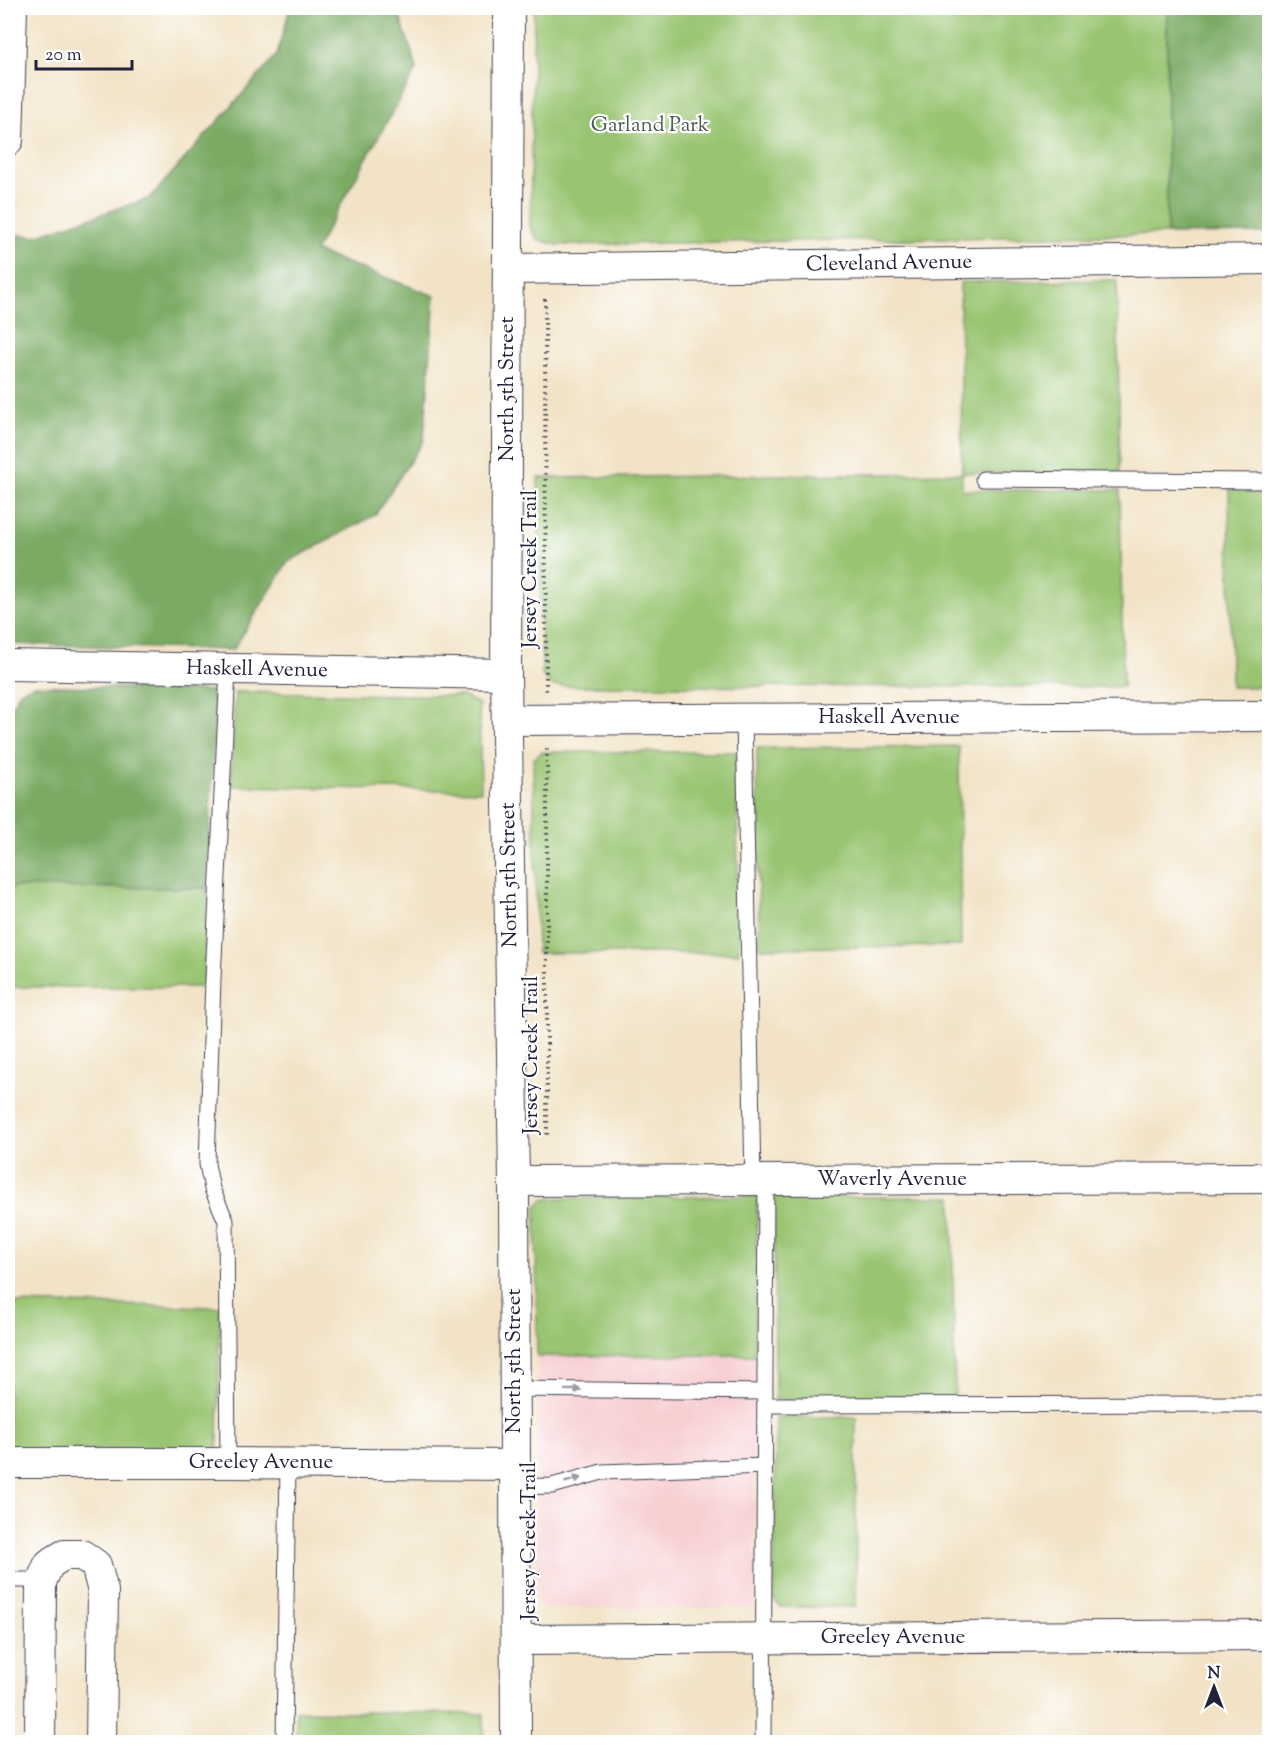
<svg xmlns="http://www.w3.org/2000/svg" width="1277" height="1750" viewBox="0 0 1277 1750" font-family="'Sorts Mill Goudy',serif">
<rect width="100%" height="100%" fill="#fff"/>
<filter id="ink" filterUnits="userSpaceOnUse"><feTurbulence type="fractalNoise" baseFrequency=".0167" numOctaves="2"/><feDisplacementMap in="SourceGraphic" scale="12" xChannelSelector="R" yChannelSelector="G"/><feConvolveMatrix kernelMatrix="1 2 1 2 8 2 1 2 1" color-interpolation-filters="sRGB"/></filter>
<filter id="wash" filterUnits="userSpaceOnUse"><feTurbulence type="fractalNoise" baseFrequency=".008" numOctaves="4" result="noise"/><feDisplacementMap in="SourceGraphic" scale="24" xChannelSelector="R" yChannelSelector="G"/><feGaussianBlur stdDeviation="1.35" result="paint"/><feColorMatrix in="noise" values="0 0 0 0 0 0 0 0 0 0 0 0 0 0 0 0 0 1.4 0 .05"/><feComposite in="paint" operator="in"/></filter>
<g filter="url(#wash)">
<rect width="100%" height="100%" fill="#f2e3c6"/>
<!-- built -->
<path fill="#f7cfd1" d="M755 1355V1608H544L537 1602V1356Z"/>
<!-- green -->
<g fill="#99c471" stroke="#5e7356" stroke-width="1.5">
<path d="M534 8H1167V234L559 245 538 240 530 227Z"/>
<path d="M1117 280 1120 472 962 473V490H1120L1123 687 552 686 542 675 538 478 962 473 960 282Z"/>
<path d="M1229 488H1269V687H1231Z"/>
<path d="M235 692 462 696 479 704 481 791 231 786Z"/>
<path d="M959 746 961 946 759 948 757 748Z"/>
<path d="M542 752H736L739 953H537L533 759Z"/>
<path d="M8 887 207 888 204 987H8Z"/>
<path d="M757 1196 755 1355 537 1356 536 1207 542 1200 555 1198Z"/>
<path d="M774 1197H952L955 1398 775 1400Z"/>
<path d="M8 1303 220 1307 218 1450H8Z"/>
<path d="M776 1417H856V1607H780L774 1600Z"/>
<path d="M296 1711 484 1714V1742H296Z"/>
</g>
<!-- forest -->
<g fill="#7aaa63" stroke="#4e664f" stroke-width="1.5">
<path d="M290 8H397L417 68 315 251 435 296 424 440 375 515 288 562 233 650 8 644V234L35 236 150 198 277 55Z"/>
<path d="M1167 8H1269V233L1167 234Z"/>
<path d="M34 685 216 691 207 888 8 887 11 708 20 691Z"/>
</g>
</g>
<g filter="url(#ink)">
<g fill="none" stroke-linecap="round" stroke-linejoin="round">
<defs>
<g id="service">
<path d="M983 479 1270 481"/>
<path d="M744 718 753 1180"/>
<path d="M515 1389 765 1392"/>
<path d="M765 1405 1270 1404"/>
<path d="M228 1463 226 1221 212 1189 207 1164 213 979 228 669"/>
<path d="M515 1487 552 1486 602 1472 765 1466"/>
<path d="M8 1580H26L41 1582"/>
<path d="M284 1742 288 1463"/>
<path d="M763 1742 766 1180"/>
</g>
<g id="minor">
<path d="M509 8 506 674 514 1181 516 1742"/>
<path d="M8 140 12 8"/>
<path d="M508 269 1270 259"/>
<path d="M8 665 506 674"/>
<path d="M508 720 1270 716"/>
<path d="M514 1181 1270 1178"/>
<path d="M8 1463H228L515 1465"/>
<path d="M516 1640 1270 1635"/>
<path d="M40 1742 41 1582 49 1564 64 1555H82L96 1565 103 1591 101 1742"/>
</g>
</defs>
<!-- service casing -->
<use href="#service" stroke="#413f50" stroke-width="17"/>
<!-- minor casing -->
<use href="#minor" stroke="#413f50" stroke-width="32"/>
<!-- path -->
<g stroke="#413f50" stroke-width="4" stroke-dasharray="1.5 4.5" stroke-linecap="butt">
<path d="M545 299 546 691"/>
<path d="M547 749V1135"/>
</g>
<!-- service -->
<use href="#service" stroke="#fff" stroke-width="15"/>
<!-- minor -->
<use href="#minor" stroke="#fff" stroke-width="30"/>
</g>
<!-- one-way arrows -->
<defs><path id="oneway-solid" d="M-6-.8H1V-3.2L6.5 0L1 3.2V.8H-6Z" transform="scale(1.5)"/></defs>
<g fill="#9c9ca7">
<use href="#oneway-solid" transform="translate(573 1390) rotate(1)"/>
<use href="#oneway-solid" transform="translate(573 1480) rotate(-16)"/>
</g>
</g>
<g text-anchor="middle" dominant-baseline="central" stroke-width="4.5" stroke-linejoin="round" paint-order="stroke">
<!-- park labels -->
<g font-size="21" fill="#4c5b4e" stroke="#fff">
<text x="650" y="126">Garland Park</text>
</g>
<!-- street labels -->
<g font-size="21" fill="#22223b" stroke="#fff">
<text transform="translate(889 264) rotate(-1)">Cleveland Avenue</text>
<text transform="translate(508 389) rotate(-90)">North 5th Street</text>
<text transform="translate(531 569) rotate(-90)">Jersey Creek Trail</text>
<text transform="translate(257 670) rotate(1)">Haskell Avenue</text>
<text x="889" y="718">Haskell Avenue</text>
<text transform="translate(510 875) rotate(-91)">North 5th Street</text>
<text transform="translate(532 1055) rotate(-90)">Jersey Creek Trail</text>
<text x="892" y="1180">Waverly Avenue</text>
<text transform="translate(515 1361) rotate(-90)">North 5th Street</text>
<text x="261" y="1463">Greeley Avenue</text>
<text transform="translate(530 1541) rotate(-90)">Jersey Creek Trail</text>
<text x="893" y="1638">Greeley Avenue</text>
</g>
</g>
<!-- margin -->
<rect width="1277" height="1750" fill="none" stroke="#fff" stroke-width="30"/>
<!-- north arrow -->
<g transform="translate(1214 1687)" stroke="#ffffff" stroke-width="4.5" paint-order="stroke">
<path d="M0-4.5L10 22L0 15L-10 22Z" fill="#22223b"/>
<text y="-9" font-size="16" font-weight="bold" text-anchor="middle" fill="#22223b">N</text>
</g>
<!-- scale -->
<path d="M36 60v9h96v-9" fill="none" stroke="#22223b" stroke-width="3"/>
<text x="45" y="60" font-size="18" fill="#22223b" stroke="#ffffff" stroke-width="4.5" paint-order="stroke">20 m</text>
</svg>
